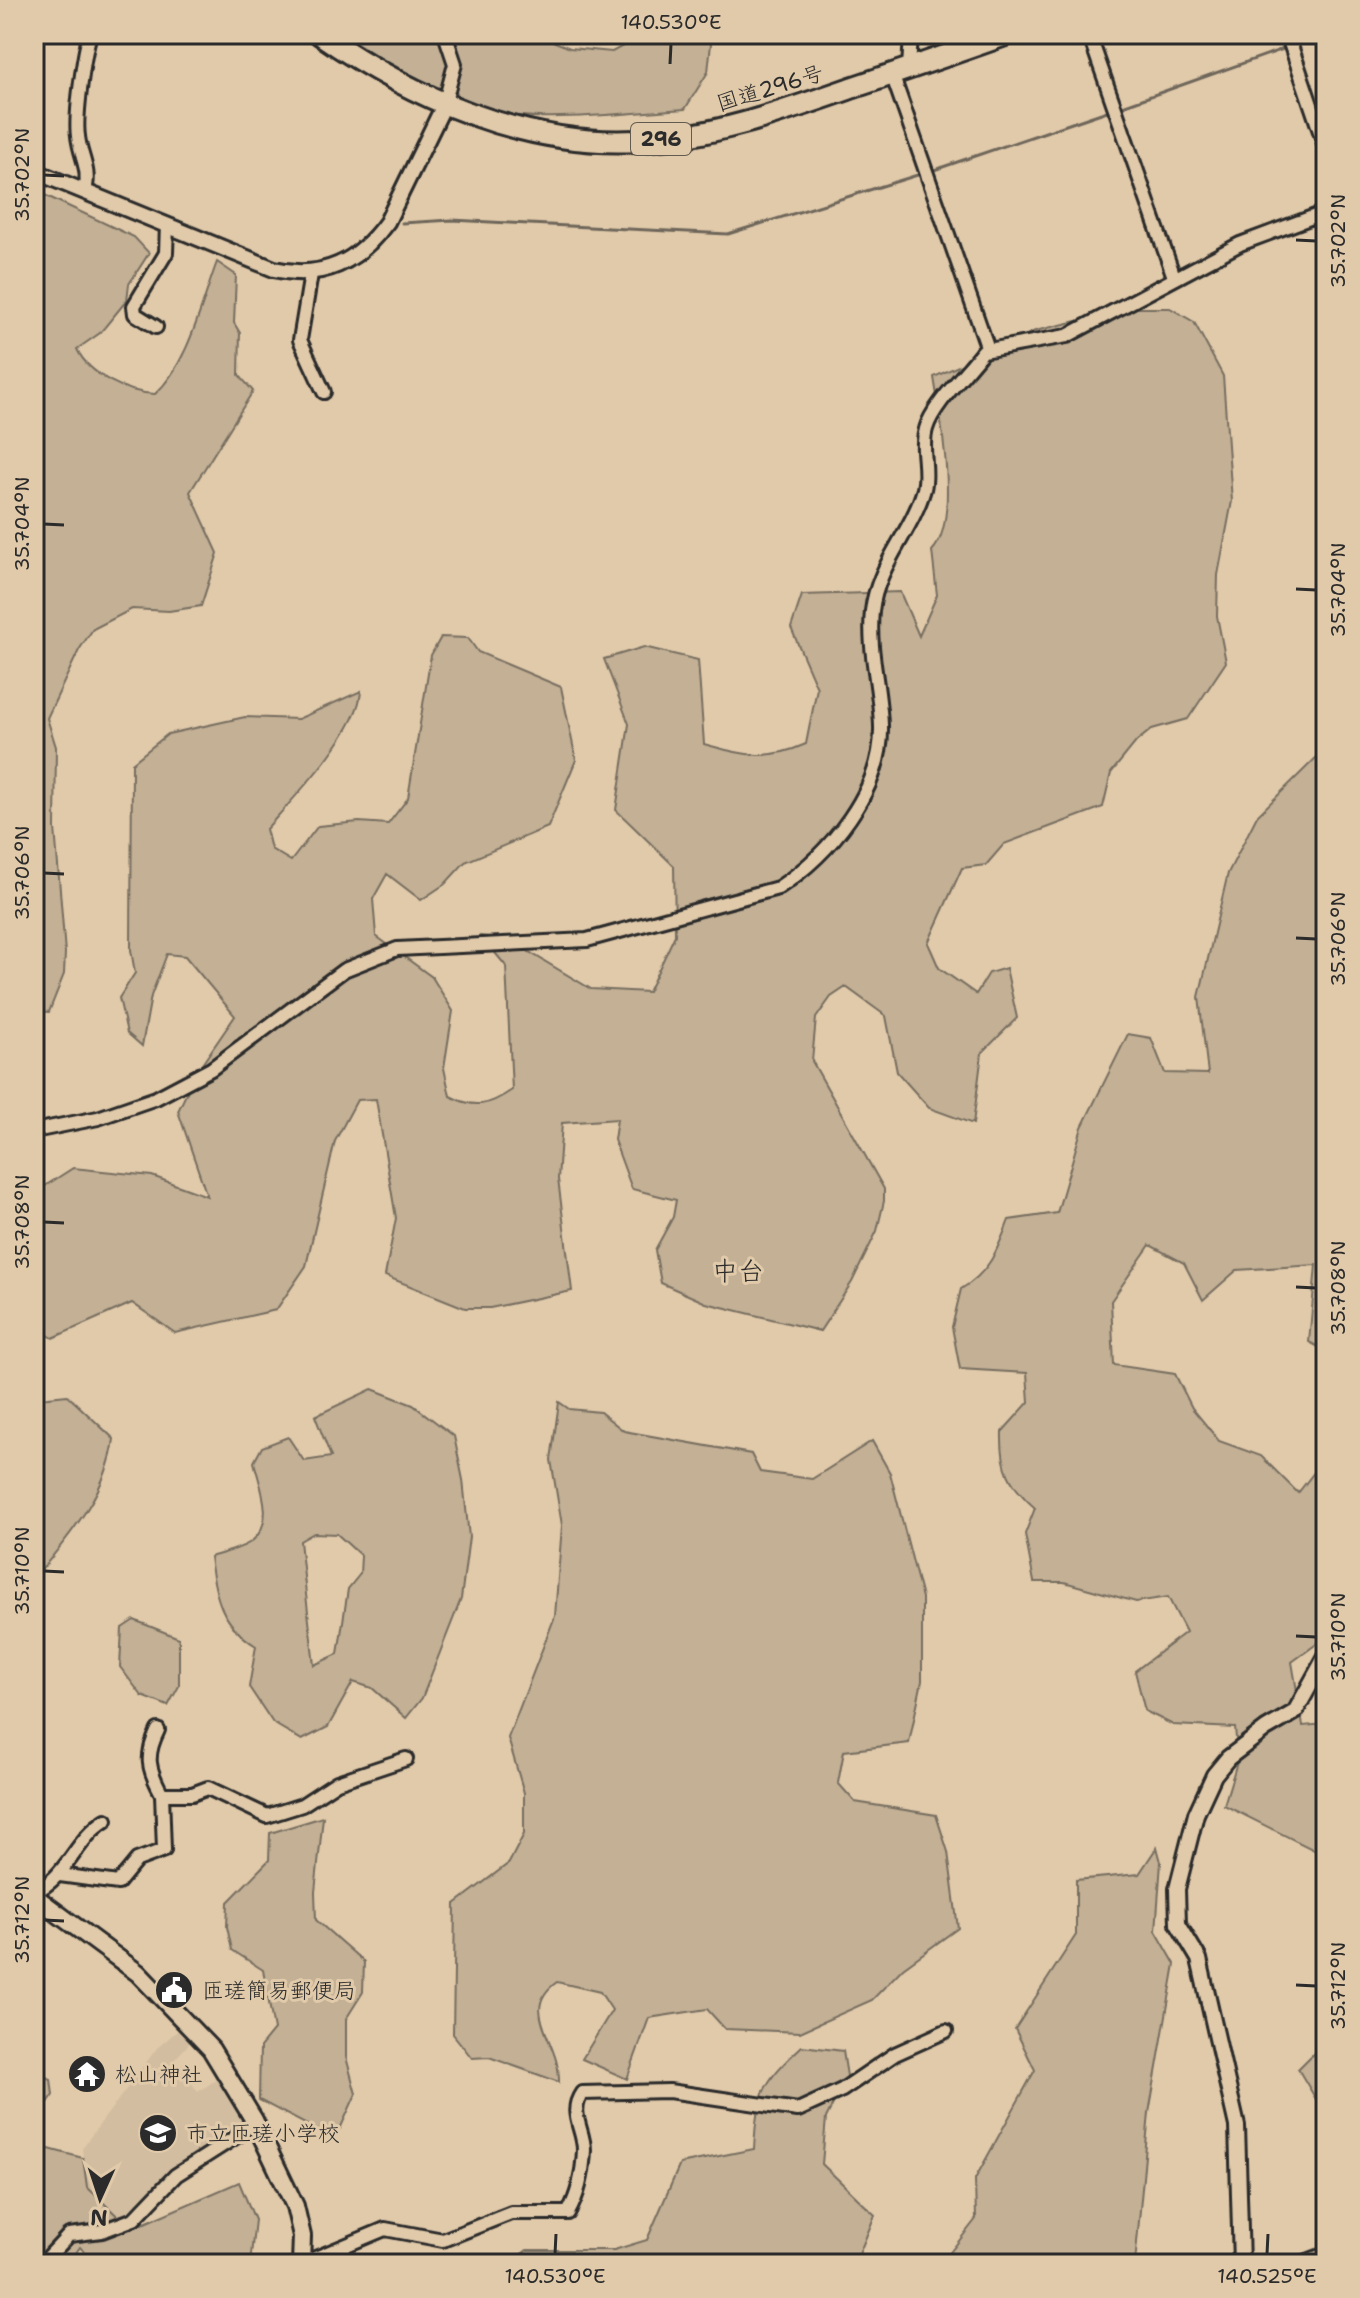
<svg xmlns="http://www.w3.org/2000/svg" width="1360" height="2298" viewBox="0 0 1360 2298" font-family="'Shantell Sans','Klee One',sans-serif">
<rect width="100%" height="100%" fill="#e1caaa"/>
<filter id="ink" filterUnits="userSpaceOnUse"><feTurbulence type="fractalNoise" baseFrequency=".0125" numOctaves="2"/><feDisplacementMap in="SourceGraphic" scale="16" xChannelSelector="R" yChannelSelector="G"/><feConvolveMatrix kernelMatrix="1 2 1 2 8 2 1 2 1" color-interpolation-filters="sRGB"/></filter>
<g filter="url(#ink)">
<!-- built -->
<path fill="#d2bda0" d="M183 2026 194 2038 174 2060 198 2092 220 2077 244 2118 168 2173 120 2219 86 2187 82 2148 157 2048Z"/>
<!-- green -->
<g fill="#c3b095" stroke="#776e60" stroke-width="2" fill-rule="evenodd">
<path d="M342 34H535L570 48 612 52 645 34H712L708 72 685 109C622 113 510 129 453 101 415 82 379 56 342 34Z"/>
<path d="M34 190 134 237 149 253 129 284 127 300 100 333 77 349C89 375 127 393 155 394 189 363 201 304 217 262L236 275 234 323 240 333 239 375 253 391 190 492 218 553 201 606 169 611 132 609 93 629 79 650 47 718 56 747 55 828 65 953 64 974 49 1012 34 1011Z"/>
<path d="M1132 308H1170L1194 322 1223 376 1232 501 1218 575 1217 616 1226 662 1188 719 1152 729 1136 742 1111 773 1103 807 1004 844 986 865 962 868 928 943 939 968 976 994 989 973 1006 968 1017 1018 982 1053 973 1124 929 1108 897 1072 886 1016 846 987 831 997 816 1018 812 1061 884 1189V1201L877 1231 852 1282 820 1331 706 1303 661 1283 655 1250 673 1217 676 1200 632 1189 614 1140 617 1119 562 1123 558 1179 572 1291 490 1308H465L385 1276 396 1218 376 1099 357 1100 335 1141 306 1266 276 1310 175 1333 132 1303 53 1338 34 1327V1193L73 1168 152 1176 207 1196 178 1111 196 1073 235 1016 185 956 167 954 151 996 142 1046 127 1033 119 998 135 973 131 950 132 763 168 734 245 717 298 719 361 691C359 731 294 798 266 829L271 849 291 861 318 826 359 822 388 824 408 798 431 655 441 637 468 638 478 652 561 687 576 760 548 827 465 862 445 884 421 900 387 874 373 899 376 936 432 977 453 1011 444 1068 450 1096C475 1109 489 1106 512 1090L506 966 481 936 509 940 591 989 648 992 675 935 674 866 616 810 629 724 604 659 644 647 698 660 704 744C745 755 765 762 806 744L817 688 791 628 802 595 900 592 919 636 937 595 932 551C961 521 940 417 934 377L1035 331Z"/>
<path d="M1326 748V1351L1309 1342 1316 1265 1237 1270 1203 1300 1184 1263 1150 1245 1111 1301 1114 1365 1175 1374 1192 1408 1219 1441 1261 1456 1298 1493 1326 1457V1637L1292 1662 1303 1726 1326 1724 1324 1855 1224 1805 1238 1759 1235 1728 1173 1725 1145 1711 1135 1671 1186 1632 1168 1597 1136 1602 1064 1582H1034L1025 1534 1035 1508C1009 1485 1001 1468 1002 1432L1029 1402 1027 1373 960 1369 952 1327 961 1289C990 1272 997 1250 1009 1220L1057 1213 1082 1127 1128 1034 1151 1038 1165 1073 1208 1074 1199 997 1228 873 1257 816Z"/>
<path d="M372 1389 413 1405 454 1436 463 1480 469 1537 461 1599 422 1698 406 1718 372 1688 353 1682 328 1727 302 1740 273 1723 249 1687 256 1646C221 1624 215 1597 210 1557 222 1553 242 1549 252 1541 276 1522 260 1486 254 1462L262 1447 288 1437 304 1461 331 1457 315 1416ZM314 1533 337 1534 361 1556 360 1574 348 1589 338 1654 314 1665 300 1541Z"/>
<path d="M67 1395 114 1439C107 1494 68 1537 34 1579V1407L39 1398Z"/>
<path d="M559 1402 569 1409 600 1412 624 1431 751 1454 760 1472 812 1479 872 1441 890 1473 922 1598V1681L909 1743 844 1751 838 1783 855 1802 936 1815 948 1852 958 1928 903 1968 872 2000 800 2032 725 2029 707 2009 649 2018 627 2079 582 2059 612 2010 600 1992 557 1982C517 2010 561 2042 559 2082L489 2057 472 2058 453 2034 455 1904 509 1863 524 1834V1793L508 1738 555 1616 562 1525 551 1460Z"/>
<path d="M134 1620 179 1638V1686L168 1706 142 1696 120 1667 122 1628Z"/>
<path d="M323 1817 315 1892 316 1920 364 1962 363 1992 346 2019V2057L356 2094 340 2129 326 2135 259 2100 260 2047 274 2030 263 1970 232 1950 227 1927 228 1902 269 1860 270 1833Z"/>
<path d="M1157 1847 1161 1862 1156 1931 1175 1964 1149 2113 1135 2264H941L976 2219 975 2179 1035 2070 1015 2029 1076 1935V1880L1139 1874Z"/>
<path d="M1326 2041V2116L1298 2069Z"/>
<path d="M802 2046 843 2051 847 2076 826 2118 822 2164 875 2215 855 2264H508L527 2250H614L647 2240 680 2164 754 2149C757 2094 762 2083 802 2046Z"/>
<path d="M34 2072 51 2079 53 2095 34 2125Z"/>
<path d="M34 2145 83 2158 87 2187 131 2229 239 2182 255 2220 250 2264H95L80 2247 68 2264H34Z"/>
</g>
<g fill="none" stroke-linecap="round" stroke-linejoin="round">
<!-- stream -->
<g stroke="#6e665a" stroke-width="3">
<path d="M1294 45 1326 34"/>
<path d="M1117 108 1286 48"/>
<path d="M931 171 1110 110"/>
<path d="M402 223 452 220 728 234 924 173"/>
</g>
<defs>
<g id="minor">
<path d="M1089 34 1174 277"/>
<path d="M1287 34 1326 149"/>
<path d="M909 69 911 34"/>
<path d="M892 74 988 349"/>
<path d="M444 105 455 64 445 34"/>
<path d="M85 191C91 169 80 157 78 136 75 116 84 53 90 34"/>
<path d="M311 274 300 340 324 392"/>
<path d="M156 327 135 314 134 306 166 253 167 225"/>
<path d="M34 1131 98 1118 156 1098 211 1069 344 970 397 949 587 940 778 888C830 854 883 790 881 726 880 687 868 651 872 611 877 565 912 532 924 489 929 469 920 449 926 429 932 406 968 371 983 351L1067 336 1240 244 1326 212"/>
<path d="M158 1730C145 1756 148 1769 162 1794"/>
<path d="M60 1875 118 1883 137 1860 164 1850 162 1794H192L208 1788 267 1816 302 1805 337 1782 406 1759"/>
<path d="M34 1892C68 1877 75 1839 106 1820"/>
<path d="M42 2264 69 2235 102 2231 134 2219 176 2175 242 2133 254 2120"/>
<path d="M301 2264 385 2229 443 2240 511 2213H568C579 2194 583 2172 584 2150 584 2129 568 2113 582 2093L669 2091 798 2110 842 2090 895 2054 946 2031"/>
</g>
<g id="tertiary">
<path d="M34 171 274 269C323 280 358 262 387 222L444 105"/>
<path d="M1241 2264 1237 2126 1199 1959 1178 1924 1177 1889 1196 1814 1214 1775 1228 1758 1266 1729 1295 1712 1326 1656"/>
</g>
<g id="secondary">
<path d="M34 1896 138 1973 211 2049 254 2120 295 2206 302 2236 301 2264"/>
<path d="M1305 2264 1326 2256"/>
</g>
<path id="trunk" d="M320 34C411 97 523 147 637 141 711 138 783 112 854 87 905 70 957 52 1008 34"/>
</defs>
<!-- minor casing -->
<use href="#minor" stroke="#2b2b2b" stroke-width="18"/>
<!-- tertiary casing -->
<use href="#tertiary" stroke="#2b2b2b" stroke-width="20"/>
<!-- secondary casing -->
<use href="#secondary" stroke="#2b2b2b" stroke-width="22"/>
<!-- trunk casing -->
<use href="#trunk" stroke="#2b2b2b" stroke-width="26"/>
<!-- minor -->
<use href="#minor" stroke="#e1caaa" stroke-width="12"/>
<!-- tertiary -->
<use href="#tertiary" stroke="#e1caaa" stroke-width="14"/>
<!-- secondary -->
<use href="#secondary" stroke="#e1caaa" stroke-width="16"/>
<!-- trunk -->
<use href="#trunk" stroke="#e1caaa" stroke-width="20"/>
</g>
</g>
<!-- ticks -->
<path fill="none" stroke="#2b2b2b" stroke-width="3" d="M670 64 671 44M44 175 64 176M1296 240 1316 241M44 524 64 525M1296 589 1316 590M44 873 64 874M1296 938 1316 939M44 1222 64 1223M1296 1287 1316 1288M44 1571 64 1572M1296 1636 1316 1637M44 1920 64 1921M1296 1985 1316 1986M555 2254 556 2234M1267 2254 1268 2234"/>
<!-- icons -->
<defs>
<symbol id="civic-disc" viewBox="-11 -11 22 22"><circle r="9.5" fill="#2b2b2b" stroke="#e1caaa"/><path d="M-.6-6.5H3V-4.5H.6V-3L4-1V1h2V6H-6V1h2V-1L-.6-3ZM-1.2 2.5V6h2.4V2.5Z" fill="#fff"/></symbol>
<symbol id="temple-disc" viewBox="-11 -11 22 22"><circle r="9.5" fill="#2b2b2b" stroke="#e1caaa"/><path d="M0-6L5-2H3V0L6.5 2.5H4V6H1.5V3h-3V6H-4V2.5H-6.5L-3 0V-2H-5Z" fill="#fff"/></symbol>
<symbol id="school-disc" viewBox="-11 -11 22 22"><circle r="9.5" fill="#2b2b2b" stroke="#e1caaa"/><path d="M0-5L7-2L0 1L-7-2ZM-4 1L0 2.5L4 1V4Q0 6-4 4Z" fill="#fff"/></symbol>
</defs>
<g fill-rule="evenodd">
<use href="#civic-disc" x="152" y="1968" width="44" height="44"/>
<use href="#temple-disc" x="65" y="2052" width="44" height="44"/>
<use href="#school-disc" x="136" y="2111" width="44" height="44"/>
</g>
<g text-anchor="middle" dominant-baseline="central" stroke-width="6" stroke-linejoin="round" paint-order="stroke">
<!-- shield labels -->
<rect fill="#e1caaa" stroke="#625b51" stroke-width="2" x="631" y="123" width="60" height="32" rx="6"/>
<g font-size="20" font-weight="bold" fill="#2b2b2b">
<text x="661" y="139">296</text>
</g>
<!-- street labels -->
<g font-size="22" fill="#2b2b2b" stroke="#e1caaa">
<text transform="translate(770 88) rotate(-17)">国道296号</text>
</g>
<!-- poi labels -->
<g font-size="22" fill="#2b2b2b" stroke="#e1caaa" text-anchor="start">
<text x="202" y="1990">匝瑳簡易郵便局</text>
<text x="115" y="2074">松山神社</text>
<text x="186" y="2133">市立匝瑳小学校</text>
</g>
<!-- quarter labels -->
<g font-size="26" fill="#2b2b2b" stroke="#e1caaa">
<text x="738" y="1270">中台</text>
</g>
</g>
<!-- margin -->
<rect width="1360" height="2298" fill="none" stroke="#e1caaa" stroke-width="88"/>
<!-- north arrow -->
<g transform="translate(100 2198) rotate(183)" stroke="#e1caaa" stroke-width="6" paint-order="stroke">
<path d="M0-6L14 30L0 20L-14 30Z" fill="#2b2b2b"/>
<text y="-12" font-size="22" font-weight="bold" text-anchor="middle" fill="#2b2b2b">N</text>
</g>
<rect x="44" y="44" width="1272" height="2210" fill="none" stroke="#2b2b2b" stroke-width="3"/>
<g font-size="20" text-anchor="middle" fill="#2b2b2b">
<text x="671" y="29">140.530°E</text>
<text transform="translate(22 175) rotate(-90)" y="7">35.702°N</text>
<text transform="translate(1338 241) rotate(-90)" y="7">35.702°N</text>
<text transform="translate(22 524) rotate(-90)" y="7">35.704°N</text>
<text transform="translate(1338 590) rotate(-90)" y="7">35.704°N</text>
<text transform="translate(22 873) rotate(-90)" y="7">35.706°N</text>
<text transform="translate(1338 939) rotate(-90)" y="7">35.706°N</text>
<text transform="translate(22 1222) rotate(-90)" y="7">35.708°N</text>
<text transform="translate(1338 1288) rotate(-90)" y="7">35.708°N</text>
<text transform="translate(22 1571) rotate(-90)" y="7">35.710°N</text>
<text transform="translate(1338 1637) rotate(-90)" y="7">35.710°N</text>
<text transform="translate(22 1920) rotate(-90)" y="7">35.712°N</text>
<text transform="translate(1338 1986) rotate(-90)" y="7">35.712°N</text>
<text x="555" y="2283">140.530°E</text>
<text x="1267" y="2283">140.525°E</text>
</g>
</svg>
